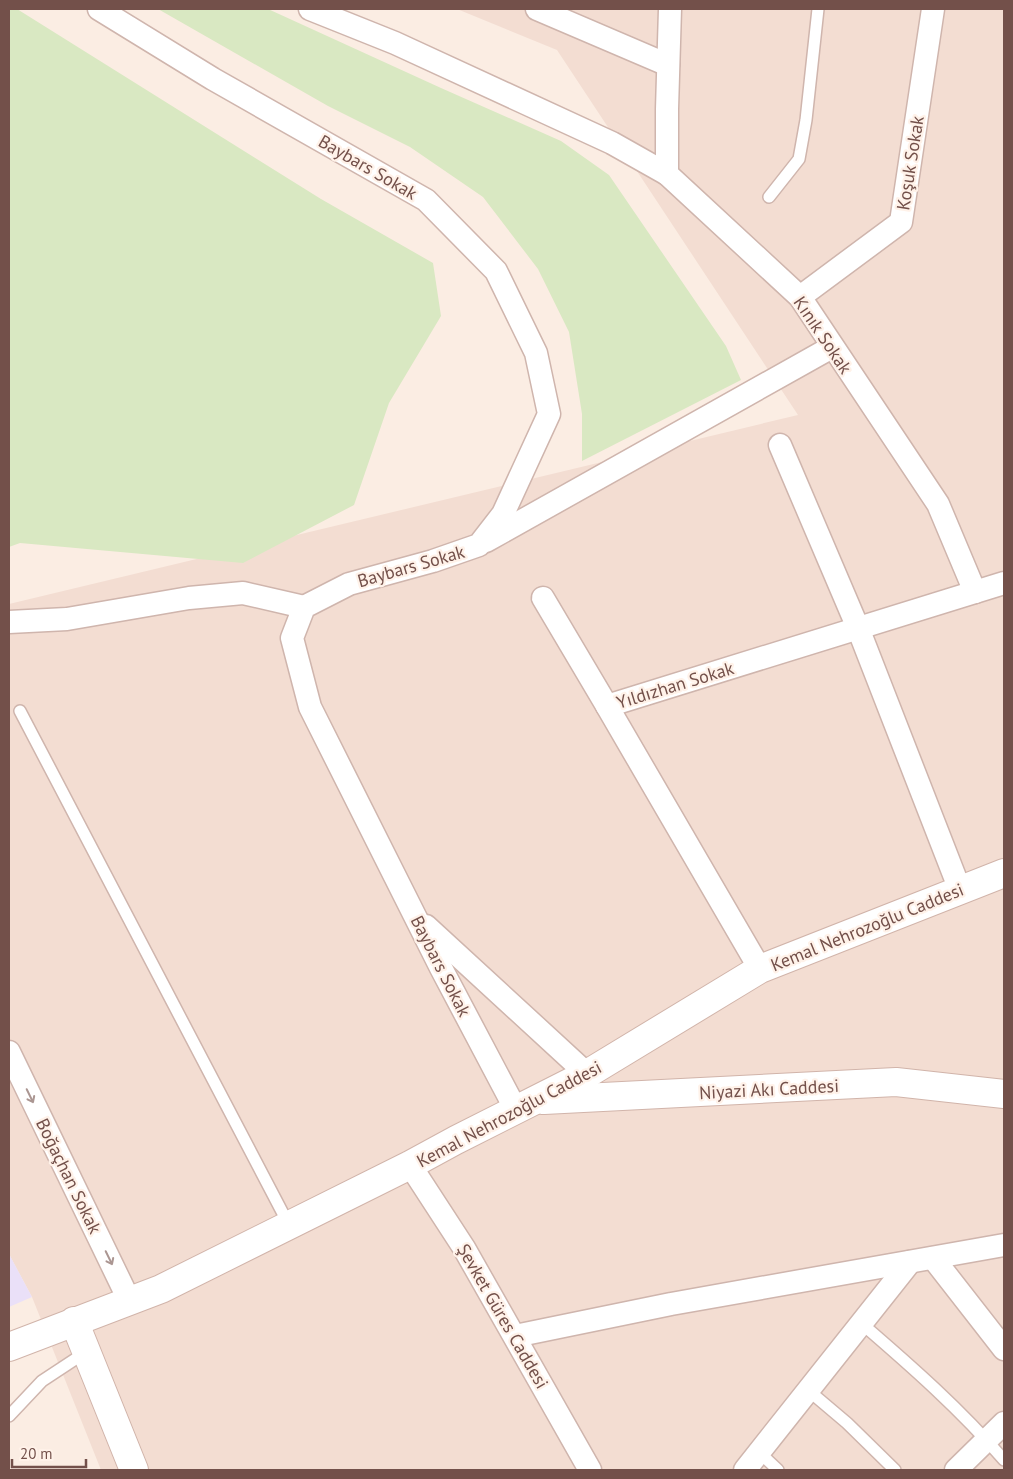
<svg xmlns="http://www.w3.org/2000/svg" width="1013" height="1479" viewBox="0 0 1013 1479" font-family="'PT Sans',sans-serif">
<rect width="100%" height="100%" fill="#fbede3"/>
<!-- residential -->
<path fill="#f3ddd2" d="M457 9H1004V1470H101L32 1297 9 1254V604L798 415 557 50Z"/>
<!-- education -->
<path fill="#eae0f8" d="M9 1254 32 1297 9 1307Z"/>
<!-- green -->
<g fill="#d9e8c2">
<path d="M9 9H17L321 199 433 263 441 316 389 403 354 505 243 563 20 543 9 547Z"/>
<path d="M158 9H268L441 88 561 141 609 175 726 346 741 380 582 461V414L569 332 538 269 483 197 410 147 328 106Z"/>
</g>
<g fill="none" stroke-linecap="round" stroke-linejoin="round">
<defs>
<g id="lane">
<path d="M769 197 799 159 806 120 818 9"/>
<path d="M20 711 289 1225"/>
<path d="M861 1323C911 1366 961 1410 1004 1460"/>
<path d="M808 1390 847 1423 895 1470"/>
<path d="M9 1416 42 1381 86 1352"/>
<path d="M759 1452 778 1470"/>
</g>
<g id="street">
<path d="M99 9 213 79 426 200 496 271 536 353 549 414 503 514 479 545 433 561 349 584 304 607 292 638 310 707 441 968 516 1110"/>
<path d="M310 9 395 43 612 143 667 174"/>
<path d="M537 9 668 65"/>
<path d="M670 9 667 109V174L800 297 938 504 975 592"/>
<path d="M800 297 901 222 933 9"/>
<path d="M780 445 858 628 960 890"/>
<path d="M486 541 832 347"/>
<path d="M543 598 607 706"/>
<path d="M9 622 67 619 189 598 243 593 304 607"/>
<path d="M426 926 587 1074"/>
<path d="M760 969 607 706 1004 583"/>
<path d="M9 1052 129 1300"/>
<path d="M410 1165 464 1248 590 1470"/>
<path d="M933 1258 1004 1349"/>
<path d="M515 1336 671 1304 1004 1245"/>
<path d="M745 1470 910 1262"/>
<path d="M956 1470 1004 1423"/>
</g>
<g id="secondary">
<path d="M544 1100 896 1082 1004 1094"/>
<path d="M74 1321 134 1470"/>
<path d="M9 1347 161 1289 410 1165 456 1140 587 1074 760 969 1004 873"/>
</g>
</defs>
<!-- lane casing -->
<use href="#lane" stroke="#cfb5ad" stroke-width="14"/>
<!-- street casing -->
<use href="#street" stroke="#cfb5ad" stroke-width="25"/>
<!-- secondary casing -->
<use href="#secondary" stroke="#d1b4aa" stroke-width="30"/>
<!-- lane -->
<use href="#lane" stroke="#fff" stroke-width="11"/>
<!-- street -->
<use href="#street" stroke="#fff" stroke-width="22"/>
<!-- secondary -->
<use href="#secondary" stroke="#fff" stroke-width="28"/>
</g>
<!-- one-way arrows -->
<defs><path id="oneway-shaft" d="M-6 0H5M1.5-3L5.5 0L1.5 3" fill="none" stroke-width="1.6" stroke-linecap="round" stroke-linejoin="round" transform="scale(1.25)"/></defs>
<g stroke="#ab9692">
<use href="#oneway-shaft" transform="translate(30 1096) rotate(64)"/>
<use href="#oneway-shaft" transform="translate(109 1258) rotate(64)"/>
</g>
<g text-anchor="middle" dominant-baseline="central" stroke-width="4.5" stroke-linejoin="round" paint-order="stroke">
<!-- street labels -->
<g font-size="18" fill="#73504a" stroke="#fff2e9">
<text transform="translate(910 163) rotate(-81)">Koşuk Sokak</text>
<text transform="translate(368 167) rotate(30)">Baybars Sokak</text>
<text transform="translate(823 335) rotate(56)">Kınık Sokak</text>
<text transform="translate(411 566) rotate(-16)">Baybars Sokak</text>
<text transform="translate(675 685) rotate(-17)">Yıldızhan Sokak</text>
<text transform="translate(867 927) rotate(-22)">Kemal Nehrozoğlu Caddesi</text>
<text transform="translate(441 966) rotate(63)">Baybars Sokak</text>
<text transform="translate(769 1089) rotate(-3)">Niyazi Akı Caddesi</text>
<text transform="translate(509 1114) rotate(-28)">Kemal Nehrozoğlu Caddesi</text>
<text transform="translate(69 1176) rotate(64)">Boğaçhan Sokak</text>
<text transform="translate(503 1316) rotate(60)">Şevket Güres Caddesi</text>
</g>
</g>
<!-- border -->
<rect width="1013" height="1479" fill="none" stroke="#73504a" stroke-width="20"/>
<!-- scale -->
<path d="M12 1459v8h74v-8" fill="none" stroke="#73504a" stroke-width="2.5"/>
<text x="20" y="1459" font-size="15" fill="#73504a" stroke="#fff2e9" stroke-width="4" paint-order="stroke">20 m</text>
</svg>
